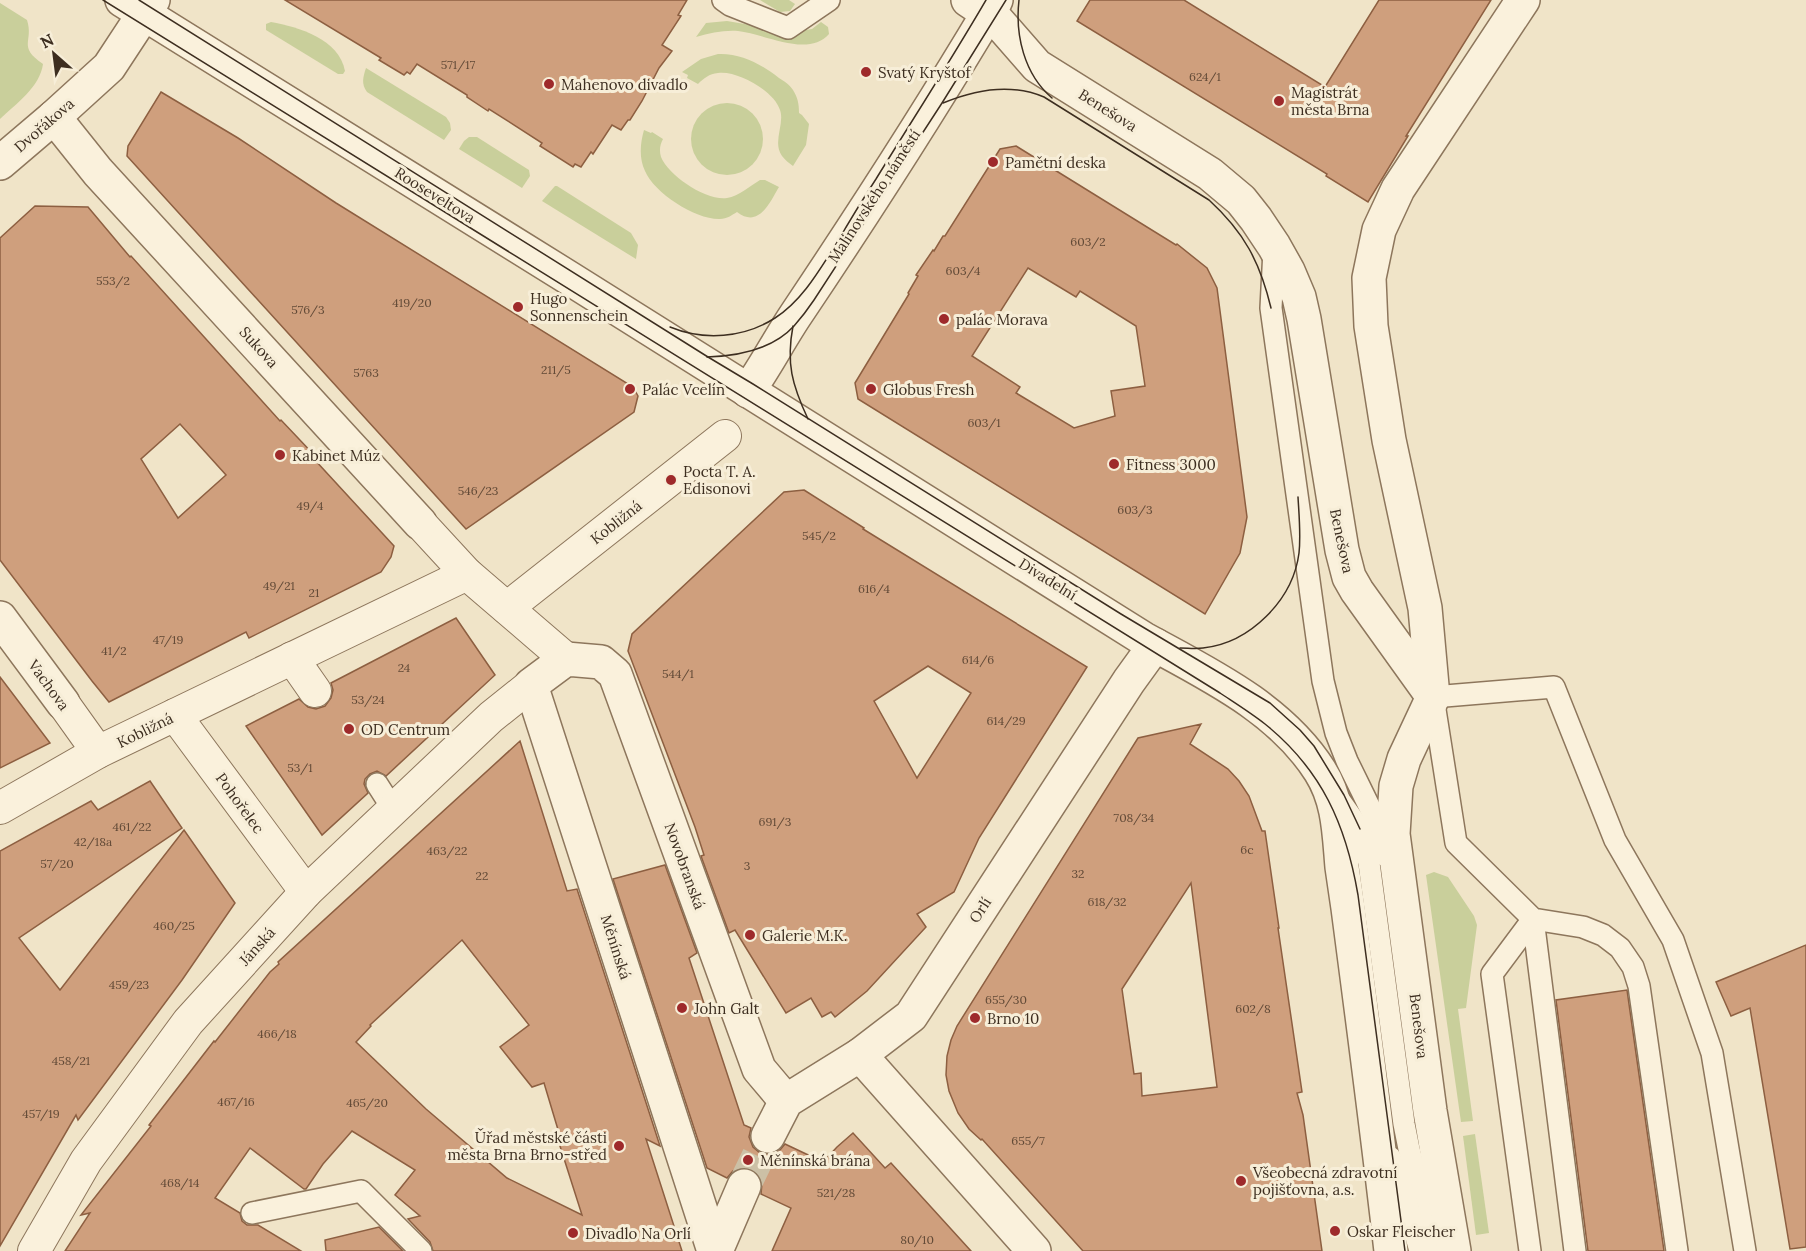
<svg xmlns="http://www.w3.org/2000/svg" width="1806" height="1251" viewBox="0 0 1806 1251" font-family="Lora,serif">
<rect width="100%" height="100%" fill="#f0e4c8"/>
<!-- green -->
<g fill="#c9cf9b">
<path d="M760 0H789L795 4 790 11 780 12Z"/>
<path d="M0 3 27 20C34 42 17 46 43 64 40 87 16 104 0 119Z"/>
<path d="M727 21 793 32 812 29 821 22 828 27 829 34C808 58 765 34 738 31 724 30 710 33 696 37L706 23Z"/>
<path d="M271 22C299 27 339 39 345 71L343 74H338L266 30V24Z"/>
<path d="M718 54C741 53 761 64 779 78 784 81 790 85 793 90 798 98 799 104 799 113L802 115 809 124 806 145 793 166C789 163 785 160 782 156 772 142 785 124 780 110 774 91 737 70 718 73 709 74 704 78 698 84L687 78 688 75 682 72 701 59Z"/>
<path d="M366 68 446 117 450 123 451 130 444 140 367 92C361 84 363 77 366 68Z"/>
<circle cx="727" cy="139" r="36"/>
<path d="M644 130 651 133 652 132 663 139C660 145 659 150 661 157 669 176 706 201 727 198 739 196 750 186 760 180H765L779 187C770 202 759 229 737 212 732 215 727 219 720 219 696 220 654 193 645 171 639 158 640 144 644 130Z"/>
<path d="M469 137H477L529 170 530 176 522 188 459 149 464 141Z"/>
<path d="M555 186H557L631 233 638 245 636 259 542 201Z"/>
<path d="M1434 872 1448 877 1474 916 1477 925 1466 1008 1458 1009 1473 1121 1461 1122 1426 875Z"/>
<path d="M1475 1134 1489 1233 1476 1235 1463 1136Z"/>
</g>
<!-- building -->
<g fill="#cf9f7d" stroke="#8d5f41" stroke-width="1.5" fill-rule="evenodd">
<path d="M285 0H687L678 15 681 16 662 45 672 51 659 68 642 101 630 120H628L621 130 612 125 593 154 591 152 581 167 575 164 573 167 540 146 542 143 489 109 488 111 467 97V95L417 64 410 74 407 72 404 75 379 60 381 58Z"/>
<path d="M1090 0H1184L1325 87 1379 0H1491L1406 136H1408L1368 202 1326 176 1327 174 1077 21Z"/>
<path d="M161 92 238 138 336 203 633 387 638 396 634 412 466 529 127 156 128 146Z"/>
<path d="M1016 146 1176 245 1177 244 1207 268 1217 288 1247 517 1240 553 1205 614 858 399 855 383 909 294 908 293 918 276 916 275 933 250 934 251 943 236H945L1000 149ZM1028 268 1076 297 1080 291 1136 326 1145 386 1111 391 1115 416 1074 428 1016 393 1020 387 972 356Z"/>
<path d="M35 206 88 207 130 257 131 256 280 421 281 420 316 457 314 459 394 546 391 557 381 572 249 638 246 632 109 702 92 681 0 560V238ZM180 424 226 475 178 518 141 459Z"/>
<path d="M804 490 864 528 863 529 1087 667 979 838 954 892 917 914 926 927 867 991 835 1017 831 1012 822 1017 811 998 786 1013 735 930 729 933 701 856 704 855 695 827 628 651 632 634 784 492ZM928 666 971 693 917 778 874 701Z"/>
<path d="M456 618 495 675 386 776 377 771 370 774 365 779 364 784 368 793 322 835 246 726 299 699 308 707 316 709 325 706 331 698 333 690 331 683Z"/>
<path d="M0 677 50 743 0 768Z"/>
<path d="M1201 724 1190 744 1228 769 1239 781 1249 796 1262 831H1265L1279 928H1278L1302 1092 1297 1093 1303 1115 1322 1251H1083L982 1139 981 1140 969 1129 958 1113 949 1091 946 1075 947 1056 951 1040 957 1026 1138 738ZM1191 883 1217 1087 1142 1096 1141 1073 1134 1074 1122 989Z"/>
<path d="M520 741 567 891 577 889 660 1146 646 1139 682 1251H433L430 1242 408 1219 420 1216 395 1195 415 1170 352 1131 323 1164 306 1189H304L250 1148 215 1198 240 1213 242 1221 247 1225H258L301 1251H65L90 1213 81 1215 151 1126 149 1125 214 1041 215 1042 270 972 279 964 278 962ZM462 940 529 1025 500 1047 532 1087 544 1083 562 1143 560 1146 582 1215 507 1178 426 1109 356 1042 371 1026 370 1025Z"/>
<path d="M150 781 182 828 19 938 60 990 184 830 235 903 182 980 78 1120 76 1115 0 1246V851L91 801 98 810Z"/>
<path d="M665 865 697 953 689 958 744 1125 751 1128 749 1137 753 1147 760 1153 769 1155 779 1151 785 1144 823 1162 837 1147 853 1133 885 1168 891 1163 971 1251H772L791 1208 761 1194 762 1183 759 1174 752 1169 741 1168 733 1171 727 1178 707 1168 613 879Z"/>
<path d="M1806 945V1247L1790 1249 1750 1008 1731 1016 1716 982Z"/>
<path d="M1627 990 1664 1251H1588L1556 1000Z"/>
<path d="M379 1227 403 1251H326L325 1240Z"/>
</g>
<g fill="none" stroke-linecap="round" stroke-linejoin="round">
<!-- minor-tunnel -->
<path stroke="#ccc0a6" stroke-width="33" stroke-dasharray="33 16" stroke-linecap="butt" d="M744 1186 768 1136"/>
<defs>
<g id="service">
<path d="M723 0 730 5 788 28 829 0"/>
<path d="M1274 250 1271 308 1323 681 1336 733 1347 761 1372 812 1384 855"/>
<path d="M377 784 393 809"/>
<path d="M1338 798 1360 829 1369 863 1404 1124 1409 1149 1435 1251"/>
<path d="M1533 919 1575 1251"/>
<path d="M1390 1157 1406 1200 1420 1251"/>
<path d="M252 1213 361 1191 421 1251"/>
<path d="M1530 1251 1492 974 1533 919"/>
<path d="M1677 1251 1639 986 1633 967 1620 948 1603 935 1583 927 1533 919 1456 843 1433 697 1554 687 1615 840 1673 940 1712 1053 1745 1251"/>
</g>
<g id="pedestrian">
<path d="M420 523 467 574 566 659"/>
<path d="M507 608 725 436"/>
<path d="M292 658 315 691"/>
<path d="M63 703 98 752"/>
<path d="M175 715 306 892"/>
<path d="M0 808 98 752 467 574"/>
<path d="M34 1251 86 1161 188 1022 306 892 491 717 531 685"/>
</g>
<g id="minor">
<path d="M122 0 569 278 1144 639C1208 674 1280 708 1320 771 1339 801 1339 833 1342 867 1344 881 1346 894 1348 908 1363 1022 1378 1136 1391 1251"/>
<path d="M968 0 995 18 1037 66 1210 174 1241 200 1256 219 1274 246 1288 271 1299 297 1304 319 1342 550 1349 577 1357 591 1433 697"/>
<path d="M54 117 98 172 420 523"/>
<path d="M0 163 54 117 109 67 153 0"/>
<path d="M748 391C766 366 780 338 797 313 866 210 933 106 996 0"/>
<path d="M0 618 63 703"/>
<path d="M860 1055 1034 1251"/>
<path d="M768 1136 786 1101 860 1055 911 1016 1129 681 1155 645"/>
<path d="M714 1251 531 685 566 659 601 662 615 674 759 1069 786 1101"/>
<path d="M716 1251 744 1186"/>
<path d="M1454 1251 1430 1111 1393 834 1396 786 1404 759 1433 697 1425 608 1389 440 1371 326 1369 278 1379 230 1398 189 1523 0"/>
</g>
</defs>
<!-- service casing -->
<use href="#service" stroke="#8d765c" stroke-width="24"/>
<!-- pedestrian casing -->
<use href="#pedestrian" stroke="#8d765c" stroke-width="34"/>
<!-- minor casing -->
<use href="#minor" stroke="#8d765c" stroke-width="36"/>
<!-- service -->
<use href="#service" stroke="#faf1dc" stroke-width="21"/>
<!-- pedestrian -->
<use href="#pedestrian" stroke="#faf1dc" stroke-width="32"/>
<!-- minor -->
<use href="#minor" stroke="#faf1dc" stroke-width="33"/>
<!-- tram -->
<g stroke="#3d2e20" stroke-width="1.5">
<path d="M103 0 1220 693C1235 703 1251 713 1265 724 1322 770 1346 825 1358 895L1405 1251"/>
<path d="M139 0 708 357 753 384 1121 614 1270 703 1300 730 1314 746 1344 795 1360 829"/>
<path d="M1019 0C1015 35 1024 74 1052 98"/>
<path d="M943 103C974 90 1011 83 1044 97L1209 200C1244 232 1260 262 1271 308"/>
<path d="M793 326C786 363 792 385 808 419"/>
<path d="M670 327C704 341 744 338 775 318 803 300 820 269 838 241 850 220 863 199 876 179 913 119 951 60 986 0"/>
<path d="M707 357C738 356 772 350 794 326 801 318 808 309 814 300L942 103 1006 0"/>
<path d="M1180 648C1188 648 1195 649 1203 648 1250 643 1293 600 1299 553 1301 535 1299 515 1298 497"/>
</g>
</g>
<!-- markers -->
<g fill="#9e2a2b" stroke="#f7eed8" stroke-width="2">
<circle cx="866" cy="72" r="6"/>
<circle cx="549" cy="84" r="6"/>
<circle cx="1279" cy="101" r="6"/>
<circle cx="993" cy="162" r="6"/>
<circle cx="518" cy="307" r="6"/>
<circle cx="944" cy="319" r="6"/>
<circle cx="630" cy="389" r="6"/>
<circle cx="871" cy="389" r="6"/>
<circle cx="280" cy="455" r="6"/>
<circle cx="1114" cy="464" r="6"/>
<circle cx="671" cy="480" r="6"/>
<circle cx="349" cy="729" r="6"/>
<circle cx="750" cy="935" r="6"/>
<circle cx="682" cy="1008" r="6"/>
<circle cx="975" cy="1018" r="6"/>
<circle cx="619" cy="1146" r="6"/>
<circle cx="748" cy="1160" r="6"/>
<circle cx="1241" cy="1181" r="6"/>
<circle cx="1335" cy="1231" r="6"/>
<circle cx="573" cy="1233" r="6"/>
</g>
<g text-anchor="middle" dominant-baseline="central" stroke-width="6" stroke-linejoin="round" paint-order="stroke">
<!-- number labels -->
<g font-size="12" fill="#624a37">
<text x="458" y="64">571/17</text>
<text x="1205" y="76">624/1</text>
<text x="1088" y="241">603/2</text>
<text x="963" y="270">603/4</text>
<text x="113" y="280">553/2</text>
<text x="412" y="302">419/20</text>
<text x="308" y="309">576/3</text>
<text x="556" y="369">211/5</text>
<text x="366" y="372">5763</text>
<text x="984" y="422">603/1</text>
<text x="478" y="490">546/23</text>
<text x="310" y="505">49/4</text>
<text x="1135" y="509">603/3</text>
<text x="819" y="535">545/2</text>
<text x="279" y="585">49/21</text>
<text x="874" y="588">616/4</text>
<text x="314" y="592">21</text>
<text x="168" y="639">47/19</text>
<text x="114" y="650">41/2</text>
<text x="978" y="659">614/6</text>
<text x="404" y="667">24</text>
<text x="678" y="673">544/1</text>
<text x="368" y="699">53/24</text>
<text x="1006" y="720">614/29</text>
<text x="300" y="767">53/1</text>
<text x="1134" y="817">708/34</text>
<text x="775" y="821">691/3</text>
<text x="132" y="826">461/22</text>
<text x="93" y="841">42/18a</text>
<text x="1247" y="849">6c</text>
<text x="447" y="850">463/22</text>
<text x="57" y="863">57/20</text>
<text x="747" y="865">3</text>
<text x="1078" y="873">32</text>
<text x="482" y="875">22</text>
<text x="1107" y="901">618/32</text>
<text x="174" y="925">460/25</text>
<text x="129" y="984">459/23</text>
<text x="1006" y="999">655/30</text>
<text x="1253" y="1008">602/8</text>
<text x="277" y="1033">466/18</text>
<text x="71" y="1060">458/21</text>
<text x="236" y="1101">467/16</text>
<text x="367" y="1102">465/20</text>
<text x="41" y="1113">457/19</text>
<text x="1028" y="1140">655/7</text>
<text x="180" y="1182">468/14</text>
<text x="836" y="1192">521/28</text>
<text x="917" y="1239">80/10</text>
</g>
<!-- poi labels -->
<g font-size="15" fill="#3d2e20" stroke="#f7eed8" text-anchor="start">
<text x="878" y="72">Svatý Kryštof</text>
<text x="561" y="84">Mahenovo divadlo</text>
<text x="1291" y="92">Magistrát<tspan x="1291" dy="17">města Brna</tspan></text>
<text x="1005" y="162">Pamětní deska</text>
<text x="530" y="298">Hugo<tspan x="530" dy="17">Sonnenschein</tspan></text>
<text x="956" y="319">palác Morava</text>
<text x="642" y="389">Palác Vcelín</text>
<text x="883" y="389">Globus Fresh</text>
<text x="292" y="455">Kabinet Múz</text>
<text x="1126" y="464">Fitness 3000</text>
<text x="683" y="471">Pocta T. A.<tspan x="683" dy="17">Edisonovi</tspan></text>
<text x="361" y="729">OD Centrum</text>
<text x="762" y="935">Galerie M.K.</text>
<text x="694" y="1008">John Galt</text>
<text x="987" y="1018">Brno 10</text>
<text x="607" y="1137" text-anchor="end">Ǔřad městské části<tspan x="607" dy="17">města Brna Brno-střed</tspan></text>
<text x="760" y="1160">Měnínská brána</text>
<text x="1253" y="1172">Všeobecná zdravotní<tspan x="1253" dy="17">pojišťovna, a.s.</tspan></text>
<text x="1347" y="1231">Oskar Fleischer</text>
<text x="585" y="1233">Divadlo Na Orlí</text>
</g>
<!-- street labels -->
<g font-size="15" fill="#3d2e20" stroke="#f7eed8">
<text transform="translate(1108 110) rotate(32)">Benešova</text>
<text transform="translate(44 125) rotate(-41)">Dvořákova</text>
<text transform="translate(435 195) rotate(32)">Rooseveltova</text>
<text transform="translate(874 196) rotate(-57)">Malinovského náměstí</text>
<text transform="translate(259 347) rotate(48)">Sukova</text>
<text transform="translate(616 522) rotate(-38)">Kobližná</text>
<text transform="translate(1342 541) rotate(78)">Benešova</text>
<text transform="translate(1048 579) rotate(32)">Divadelní</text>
<text transform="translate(49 685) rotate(54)">Vachova</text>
<text transform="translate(145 730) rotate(-26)">Kobližná</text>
<text transform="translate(240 803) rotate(54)">Pohořelec</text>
<text transform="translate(685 866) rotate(70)">Novobranská</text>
<text transform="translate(980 910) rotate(-57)">Orlí</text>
<text transform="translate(257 946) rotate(-48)">Jánská</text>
<text transform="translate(616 947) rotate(72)">Měnínská</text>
<text transform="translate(1419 1026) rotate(83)">Benešova</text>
</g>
</g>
<!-- north arrow -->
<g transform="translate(54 54) rotate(332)" stroke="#f7eed8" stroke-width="4.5" paint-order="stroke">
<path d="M0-4.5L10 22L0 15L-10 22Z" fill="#3d2e20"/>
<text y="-9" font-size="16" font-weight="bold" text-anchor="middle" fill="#3d2e20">N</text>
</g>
</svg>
